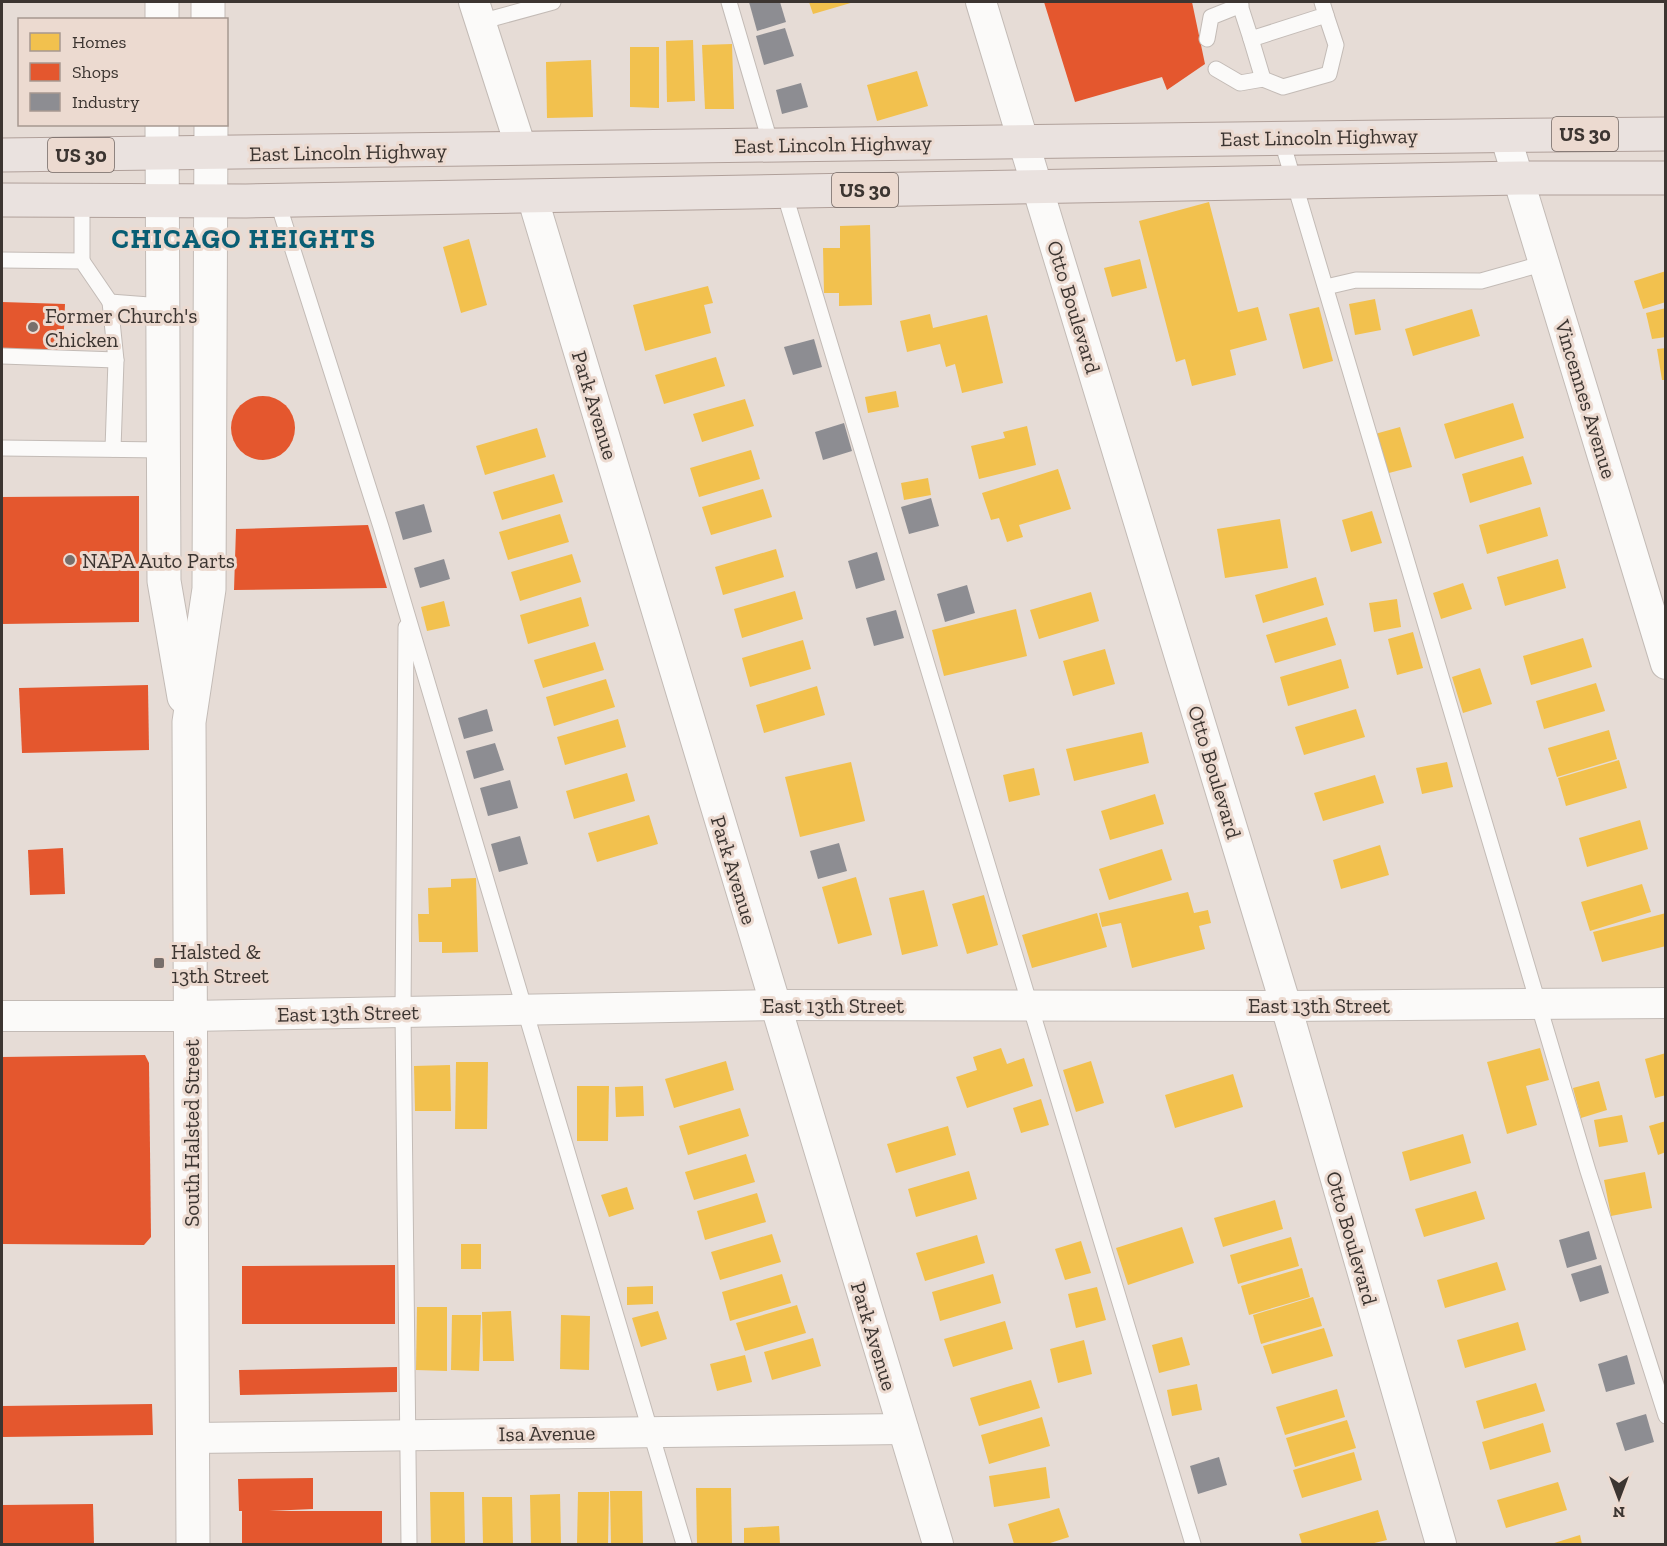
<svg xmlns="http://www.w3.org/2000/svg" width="1667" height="1546" viewBox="0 0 1667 1546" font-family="'Zilla Slab',serif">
<rect width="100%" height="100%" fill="#e6dcd6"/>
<!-- homes -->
<g fill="#f2c14e">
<path d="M809 2H854L813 14Z"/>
<path d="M693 40 695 101 667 102 666 41Z"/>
<path d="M732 44 734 109H705L702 45Z"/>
<path d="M630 47H659V108L630 107Z"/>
<path d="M591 60 593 117 547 118 546 62Z"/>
<path d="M917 71 928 106 877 121 867 85Z"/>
<path d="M1209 202 1238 312 1258 307 1267 340 1230 350 1236 375 1192 386 1185 359 1176 362 1139 221Z"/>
<path d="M870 225 872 305 839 306V293H824L823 248H840V226Z"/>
<path d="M469 239 487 305 461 313 443 247Z"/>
<path d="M1140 259 1147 288 1112 297 1104 268Z"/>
<path d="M1666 271V302L1643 309 1634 281Z"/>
<path d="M708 286 713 303 704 305 711 333 645 351 633 305Z"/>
<path d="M1375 299 1381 330 1355 335 1349 304Z"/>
<path d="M1319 307 1333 361 1303 369 1289 314Z"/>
<path d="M1666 308V337L1652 339 1646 313Z"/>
<path d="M1472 309 1480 336 1413 356 1405 329Z"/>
<path d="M930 314 933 328 987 315 1003 383 962 393 955 364 946 367 940 344 907 352 900 321Z"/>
<path d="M1666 348V380H1662L1657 349Z"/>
<path d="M716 357 725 386 664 404 655 375Z"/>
<path d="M896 391 899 407 868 413 865 397Z"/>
<path d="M745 399 754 426 702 442 693 414Z"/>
<path d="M1513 403 1524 438 1455 459 1444 424Z"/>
<path d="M1027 426 1036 465 979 479 971 446 1005 438 1003 432Z"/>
<path d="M1400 427 1412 467 1385 474 1375 434Z"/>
<path d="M537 428 546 457 485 475 476 446Z"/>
<path d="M751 450 760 479 699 497 690 468Z"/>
<path d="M1523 456 1532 484 1470 503 1462 474Z"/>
<path d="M1058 469 1071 509 1019 525 1023 537 1007 542 999 518 991 520 982 493Z"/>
<path d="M554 474 563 502 502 520 493 492Z"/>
<path d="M928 478 931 495 904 500 901 483Z"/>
<path d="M763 489 772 517 711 535 702 507Z"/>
<path d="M1540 507 1548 536 1487 554 1479 525Z"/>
<path d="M1372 511 1382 543 1351 552 1342 520Z"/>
<path d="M560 514 569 542 508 560 499 532Z"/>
<path d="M1280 519 1288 568 1225 578 1217 529Z"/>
<path d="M776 549 784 577 723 595 715 567Z"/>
<path d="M572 554 581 582 520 601 511 572Z"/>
<path d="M1558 559 1566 588 1505 606 1497 577Z"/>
<path d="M1316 577 1324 605 1263 623 1255 595Z"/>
<path d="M1463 583 1472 609 1441 619 1433 593Z"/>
<path d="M795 591 803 619 742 638 734 609Z"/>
<path d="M1091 592 1099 621 1039 639 1030 610Z"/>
<path d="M581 597 589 626 528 644 520 615Z"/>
<path d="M1397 599 1401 627 1374 632 1369 603Z"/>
<path d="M444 601 450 626 427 631 421 607Z"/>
<path d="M1016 609 1027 656 944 676 932 630Z"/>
<path d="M1327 617 1336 645 1275 663 1266 635Z"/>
<path d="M1413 632 1423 668 1397 675 1388 639Z"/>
<path d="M1583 638 1592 667 1531 685 1523 656Z"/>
<path d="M803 640 811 669 750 687 742 658Z"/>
<path d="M595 642 604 670 543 688 534 660Z"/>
<path d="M1105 649 1115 684 1073 696 1063 661Z"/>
<path d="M1341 659 1349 688 1288 706 1280 677Z"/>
<path d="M1480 668 1492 704 1463 713 1452 677Z"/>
<path d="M606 679 615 707 554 726 546 697Z"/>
<path d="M1596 683 1605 711 1544 729 1536 701Z"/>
<path d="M817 686 825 715 764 733 756 705Z"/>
<path d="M1356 709 1365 737 1304 755 1295 727Z"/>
<path d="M618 719 626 747 565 765 557 737Z"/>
<path d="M1609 730 1617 759 1557 777 1548 748Z"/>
<path d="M1142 732 1149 763 1074 781 1066 749Z"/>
<path d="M1619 760 1627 788 1566 806 1558 778Z"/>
<path d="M851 762 865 821 800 837 785 777Z"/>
<path d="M1447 762 1453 787 1422 794 1416 768Z"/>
<path d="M1034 768 1040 795 1009 802 1003 775Z"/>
<path d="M627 773 635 801 574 819 566 791Z"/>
<path d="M1375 775 1384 803 1323 821 1314 793Z"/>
<path d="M1155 794 1164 824 1110 840 1101 811Z"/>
<path d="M649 815 658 844 597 862 588 833Z"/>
<path d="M1640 820 1648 849 1587 867 1579 838Z"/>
<path d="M1380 845 1389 875 1341 889 1333 860Z"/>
<path d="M1162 849 1172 880 1109 900 1099 869Z"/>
<path d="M856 877 872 935 838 944 822 887Z"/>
<path d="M476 878 478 952 442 953V942H419L418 914H429L428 888 451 887V879Z"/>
<path d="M1642 884 1651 912 1590 931 1581 902Z"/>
<path d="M924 890 938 946 902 955 889 898Z"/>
<path d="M1188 892 1194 913 1208 910 1211 923 1199 926 1205 949 1132 968 1121 923 1102 927 1099 913Z"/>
<path d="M984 895 998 945 967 954 952 904Z"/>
<path d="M1097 913 1107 947 1032 968 1022 935Z"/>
<path d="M1666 913V946L1602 962 1593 932Z"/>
<path d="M1001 1048 1007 1064 1024 1058 1033 1086 967 1108 956 1077 977 1070 973 1057Z"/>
<path d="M1540 1048 1549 1080 1526 1086 1537 1125 1507 1134 1487 1062Z"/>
<path d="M1666 1053V1095L1655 1098 1645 1059Z"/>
<path d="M726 1061 734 1090 674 1108 665 1079Z"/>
<path d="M1091 1061 1104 1103 1076 1112 1063 1070Z"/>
<path d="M456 1062H488L487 1129H455Z"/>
<path d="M450 1065 451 1111H415L414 1066Z"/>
<path d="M1233 1074 1243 1107 1175 1128 1165 1095Z"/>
<path d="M1599 1081 1607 1110 1581 1118 1573 1088Z"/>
<path d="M577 1086H609L608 1141H577Z"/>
<path d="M643 1086 644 1116 616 1117 615 1087Z"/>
<path d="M1041 1099 1049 1125 1021 1133 1013 1108Z"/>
<path d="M740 1108 749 1136 688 1155 679 1126Z"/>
<path d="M1622 1115 1628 1142 1599 1147 1594 1120Z"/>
<path d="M1666 1121V1152L1658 1155 1649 1126Z"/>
<path d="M948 1126 956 1155 896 1173 887 1144Z"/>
<path d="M1463 1134 1471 1163 1410 1181 1402 1152Z"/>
<path d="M746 1154 755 1182 694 1200 685 1172Z"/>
<path d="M969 1171 977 1199 916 1217 908 1189Z"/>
<path d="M1645 1172 1652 1208 1611 1216 1604 1180Z"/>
<path d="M627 1187 634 1209 609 1217 601 1195Z"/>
<path d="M1476 1191 1485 1219 1424 1237 1415 1209Z"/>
<path d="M757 1193 766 1222 705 1240 697 1211Z"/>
<path d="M1275 1200 1283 1229 1223 1247 1214 1218Z"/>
<path d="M1182 1227 1194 1263 1128 1285 1116 1248Z"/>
<path d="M772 1234 781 1262 720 1280 711 1252Z"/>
<path d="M977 1235 985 1263 925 1281 916 1253Z"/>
<path d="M1291 1237 1299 1266 1238 1284 1230 1255Z"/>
<path d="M1081 1241 1091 1273 1065 1280 1055 1249Z"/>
<rect x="461" y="1244" width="20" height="25"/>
<path d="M1497 1262 1506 1290 1445 1308 1437 1280Z"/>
<path d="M1302 1268 1310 1297 1249 1315 1241 1286Z"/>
<path d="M782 1274 791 1303 730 1321 722 1292Z"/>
<path d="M993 1274 1001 1303 940 1321 932 1292Z"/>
<path d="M653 1286V1304L627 1305V1287Z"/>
<path d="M1097 1287 1106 1320 1076 1328 1068 1294Z"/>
<path d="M1313 1297 1322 1326 1261 1344 1253 1315Z"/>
<path d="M797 1305 806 1333 745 1351 736 1323Z"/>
<path d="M417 1307H447V1371L416 1370Z"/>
<path d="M511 1311 514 1361H483L482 1312Z"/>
<path d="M658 1311 667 1339 641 1347 632 1318Z"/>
<path d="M452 1315H481L479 1371 451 1370Z"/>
<path d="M561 1315 590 1316 589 1370 560 1369Z"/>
<path d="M1005 1321 1013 1349 953 1367 944 1339Z"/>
<path d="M1518 1322 1526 1350 1465 1368 1457 1340Z"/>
<path d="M1324 1328 1333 1356 1272 1374 1263 1346Z"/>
<path d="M1182 1337 1190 1365 1159 1373 1152 1345Z"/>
<path d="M813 1338 821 1366 772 1380 764 1352Z"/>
<path d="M1084 1340 1092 1374 1058 1383 1050 1349Z"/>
<path d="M745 1355 752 1382 717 1391 710 1364Z"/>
<path d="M1031 1380 1040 1408 979 1426 970 1398Z"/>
<path d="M1536 1383 1545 1411 1484 1429 1476 1401Z"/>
<path d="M1197 1384 1202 1410 1172 1416 1167 1390Z"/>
<path d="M1337 1389 1345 1417 1285 1435 1276 1407Z"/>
<path d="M1042 1417 1050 1446 989 1464 981 1435Z"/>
<path d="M1347 1420 1356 1448 1295 1467 1286 1438Z"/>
<path d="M1543 1423 1551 1452 1490 1470 1482 1442Z"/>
<path d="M1354 1452 1362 1480 1302 1498 1293 1470Z"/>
<path d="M1046 1467 1050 1498 994 1507 989 1476Z"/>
<path d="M1558 1482 1567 1510 1506 1528 1497 1500Z"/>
<path d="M696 1488H731L732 1544H697Z"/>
<path d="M610 1491H642L643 1544H611Z"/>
<path d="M430 1492H464L465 1544H431Z"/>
<path d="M578 1492H609L608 1544H577Z"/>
<path d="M560 1494 561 1544H531L530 1495Z"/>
<path d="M482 1497H512L513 1544H483Z"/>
<path d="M1059 1508 1069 1537 1047 1544H1014L1008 1524Z"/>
<path d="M1378 1510 1387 1540 1370 1544H1302L1299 1534Z"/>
<path d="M779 1526 780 1544H744V1528Z"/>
<path d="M1580 1535 1582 1544H1551Z"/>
</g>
<!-- shops -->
<g fill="#e4572e">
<path d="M1044 2H1192L1205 64 1167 90 1162 77 1075 102Z"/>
<path d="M2 302 65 304 63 353 2 351Z"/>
<circle cx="263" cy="428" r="32"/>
<path d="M139 496V622L2 624V497Z"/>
<path d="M368 525 387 588 234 590 236 529Z"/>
<path d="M148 685 149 750 22 753 19 688Z"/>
<path d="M63 848 65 894 30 895 28 850Z"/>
<path d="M145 1055 149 1063 151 1237 144 1245 2 1244V1057Z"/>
<path d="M395 1265V1324H242V1266Z"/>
<path d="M397 1367V1392L240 1395 239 1370Z"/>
<path d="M152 1404 153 1435 2 1437V1406Z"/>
<path d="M313 1478V1509L269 1511H382V1544H242V1511H239L238 1479Z"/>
<path d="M93 1504 94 1544H2V1505Z"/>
</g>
<!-- industry -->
<g fill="#8d8d92">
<path d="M749 2H780L786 22 757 31Z"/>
<path d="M785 28 794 56 764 65 756 36Z"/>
<path d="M801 83 808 107 782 114 776 90Z"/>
<path d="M814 339 822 367 793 375 784 347Z"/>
<path d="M844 423 852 451 823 460 815 432Z"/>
<path d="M931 498 939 526 909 534 901 507Z"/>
<path d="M424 504 432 532 403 540 395 512Z"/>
<path d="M877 552 885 580 856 589 848 561Z"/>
<path d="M444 559 450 579 420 588 414 568Z"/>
<path d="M967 585 975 613 945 622 937 594Z"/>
<path d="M896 610 904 638 874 646 866 618Z"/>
<path d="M487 709 493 731 464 739 458 718Z"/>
<path d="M495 743 504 770 474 779 466 751Z"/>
<path d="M510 780 518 808 488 816 480 788Z"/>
<path d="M520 836 528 864 499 872 491 844Z"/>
<path d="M839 843 847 871 818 879 810 851Z"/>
<path d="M1589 1231 1597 1259 1567 1268 1559 1240Z"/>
<path d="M1601 1265 1609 1293 1580 1302 1571 1274Z"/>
<path d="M1627 1355 1635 1384 1606 1392 1598 1364Z"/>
<path d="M1646 1414 1654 1442 1625 1451 1616 1423Z"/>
<path d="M1219 1457 1227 1485 1198 1494 1190 1466Z"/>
</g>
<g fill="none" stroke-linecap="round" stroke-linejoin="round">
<defs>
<g id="service">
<path d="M729 2 771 145"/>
<path d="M1239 2 1251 39 1326 15 1322 2"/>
<path d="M480 22 553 2"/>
<path d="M1207 39 1211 17 1241 5"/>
<path d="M1251 39 1263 79 1283 87 1329 74 1336 45 1326 15"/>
<path d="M1216 69 1240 83 1263 79"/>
<path d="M1281 138 1588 1171 1666 1416"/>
<path d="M784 192 1193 1544"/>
<path d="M82 200V261"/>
<path d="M277 200 381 527 684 1544"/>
<path d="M2 260 82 261 110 302"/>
<path d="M1326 287 1356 280 1481 281 1545 263"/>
<path d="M2 356 116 360"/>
<path d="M2 448 163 450"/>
<path d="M113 449 116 360 110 302 162 306"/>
<path d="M406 627 403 1012 409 1544"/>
</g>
<g id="minor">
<path d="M474 2 521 148"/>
<path d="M981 2 1286 1006 1441 1544"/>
<path d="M1505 135 1666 664"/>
<path d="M532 196 938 1544"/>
<path d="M2 1016H190L774 1005 1286 1006 1666 1003"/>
<path d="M192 1438 903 1429"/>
</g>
<g id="tertiary">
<path d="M208 2V20"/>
<path d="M162 20V2"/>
<path d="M162 124 164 581 184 697"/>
<path d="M193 1544 189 722 209 589 211 124"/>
</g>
<g id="primary">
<path d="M2 155C556 152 1111 138 1666 134"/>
<path d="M2 200 246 201 1520 178H1666"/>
</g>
</defs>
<!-- service casing -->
<use href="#service" stroke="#c3bbb6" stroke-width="17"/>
<!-- minor casing -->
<use href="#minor" stroke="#c3bbb6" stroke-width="32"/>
<!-- tertiary casing -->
<use href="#tertiary" stroke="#c3bbb6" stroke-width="35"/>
<!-- primary casing -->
<use href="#primary" stroke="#b0a09a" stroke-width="35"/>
<!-- service -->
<use href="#service" stroke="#fbfaf9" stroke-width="15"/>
<!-- minor -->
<use href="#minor" stroke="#fbfaf9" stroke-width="30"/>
<!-- tertiary -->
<use href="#tertiary" stroke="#fbfaf9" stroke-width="33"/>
<!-- primary -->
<use href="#primary" stroke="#eae2df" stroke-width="33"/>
</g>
<!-- markers -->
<g fill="#786f6b" stroke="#ecdad0" stroke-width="2">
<circle cx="33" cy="327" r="6"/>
<circle cx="70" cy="560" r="6"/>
<rect x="153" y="957" width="12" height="12" rx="3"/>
</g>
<g text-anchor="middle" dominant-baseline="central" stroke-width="6" stroke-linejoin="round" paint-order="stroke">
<!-- shield labels -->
<g fill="#ecdad0" stroke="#716661" stroke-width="1.5">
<rect x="1552" y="117" width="66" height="34" rx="4.5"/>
<rect x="48" y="138" width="66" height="34" rx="4.5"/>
<rect x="832" y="173" width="66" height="34" rx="4.5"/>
</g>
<g font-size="20" font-weight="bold" fill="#3c3531">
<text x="1585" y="134">US 30</text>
<text x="81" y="155">US 30</text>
<text x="865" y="190">US 30</text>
</g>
<!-- street labels -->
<g font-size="21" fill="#3c3531" stroke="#ecdad0">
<text transform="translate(1319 137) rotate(-1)">East Lincoln Highway</text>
<text transform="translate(833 144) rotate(-1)">East Lincoln Highway</text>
<text transform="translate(348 152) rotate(-1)">East Lincoln Highway</text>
<text transform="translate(1074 307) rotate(73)">Otto Boulevard</text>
<text transform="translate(1586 399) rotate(73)">Vincennes Avenue</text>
<text transform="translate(595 405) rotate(73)">Park Avenue</text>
<text transform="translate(1215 772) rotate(73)">Otto Boulevard</text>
<text transform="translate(734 870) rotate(73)">Park Avenue</text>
<text x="833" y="1005">East 13th Street</text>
<text x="1319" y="1005">East 13th Street</text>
<text transform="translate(348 1013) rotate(-1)">East 13th Street</text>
<text transform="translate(191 1133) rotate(-90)">South Halsted Street</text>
<text transform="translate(1352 1238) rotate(74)">Otto Boulevard</text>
<text transform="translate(874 1336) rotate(73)">Park Avenue</text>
<text transform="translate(547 1433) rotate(-1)">Isa Avenue</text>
</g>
<!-- poi labels -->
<g font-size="21" fill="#3c3531" stroke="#ecdad0" text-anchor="start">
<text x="45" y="315">Former Church's<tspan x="45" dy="24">Chicken</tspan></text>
<text x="82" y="560">NAPA Auto Parts</text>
<text x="171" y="951">Halsted &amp;<tspan x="171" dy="24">13th Street</tspan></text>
</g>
<!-- district labels -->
<g font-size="27" font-weight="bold" letter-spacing="1.5" fill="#095e74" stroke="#ecdad0">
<text x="244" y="239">CHICAGO HEIGHTS</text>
</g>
</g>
<!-- border -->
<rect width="1667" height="1546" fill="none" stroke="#3c3531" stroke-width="6"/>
<!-- legend -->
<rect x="18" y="18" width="210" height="108" fill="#ecdad0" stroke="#a69890" stroke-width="1.5"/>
<rect x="30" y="33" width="30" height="18" fill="#f2c14e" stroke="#a69890" stroke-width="1.5"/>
<text x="72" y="48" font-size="18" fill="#3c3531">Homes</text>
<rect x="30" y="63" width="30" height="18" fill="#e4572e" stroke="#a69890" stroke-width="1.5"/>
<text x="72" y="78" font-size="18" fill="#3c3531">Shops</text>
<rect x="30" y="93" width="30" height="18" fill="#8d8d92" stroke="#a69890" stroke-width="1.5"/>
<text x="72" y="108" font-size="18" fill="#3c3531">Industry</text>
<!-- north arrow -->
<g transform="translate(1619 1498) rotate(180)" stroke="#ecdad0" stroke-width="4.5" paint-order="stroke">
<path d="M0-4.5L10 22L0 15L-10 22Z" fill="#3c3531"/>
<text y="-9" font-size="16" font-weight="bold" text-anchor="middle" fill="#3c3531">N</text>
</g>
</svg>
